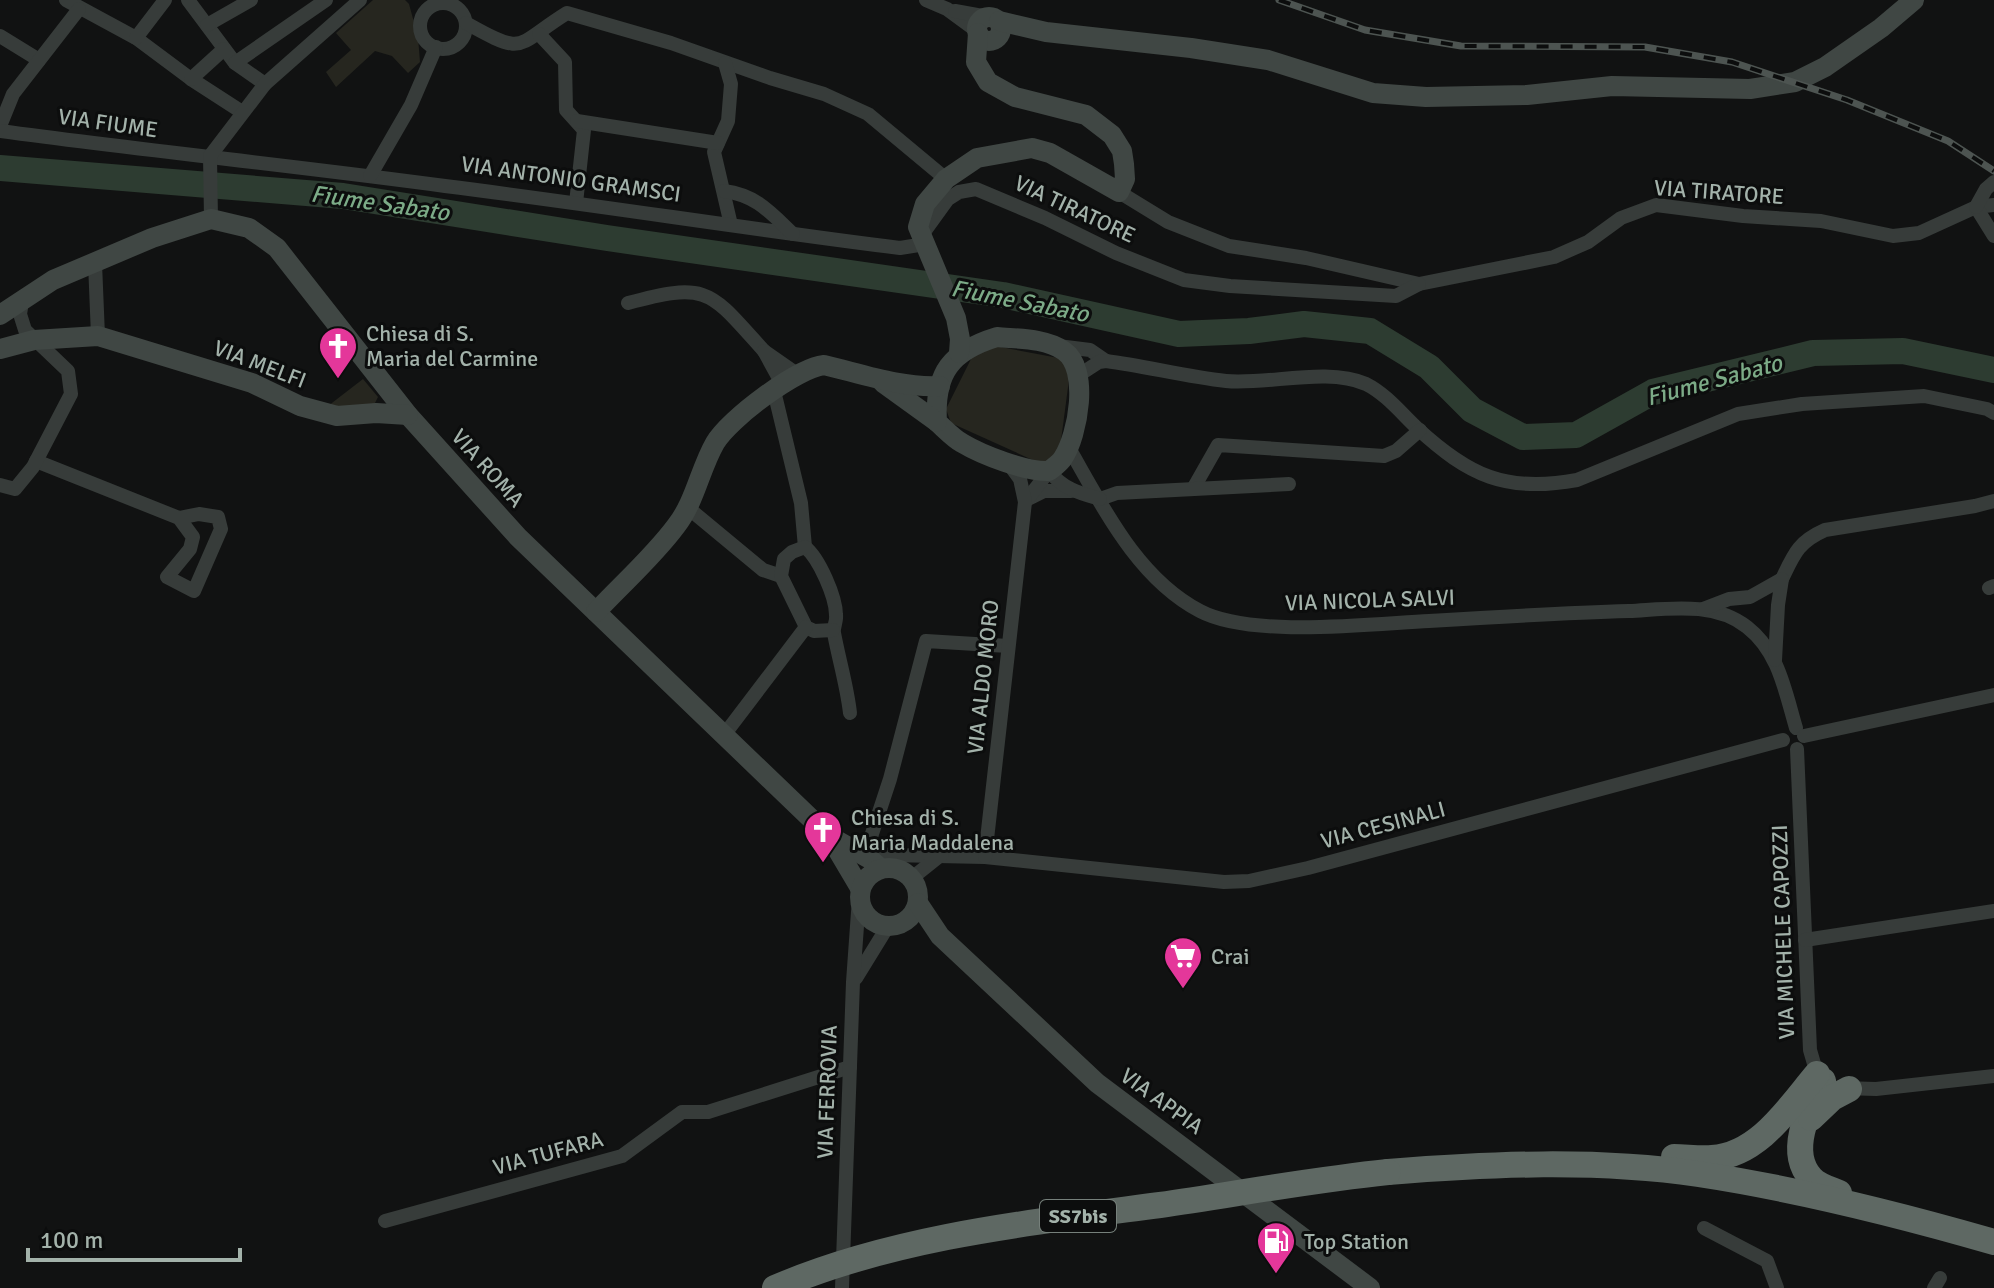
<svg xmlns="http://www.w3.org/2000/svg" width="1994" height="1288" viewBox="0 0 1994 1288" font-family="Signika,sans-serif">
<rect width="100%" height="100%" fill="#111212"/>
<!-- green -->
<g fill="#26261f">
<path d="M373 0H405L409 4 418 37 420 62 408 73 392 56 375 51 336 87 326 72 351 50 336 33Z"/>
<path d="M985 344 1064 359 1070 372 1060 448 1046 466 951 423 946 409 974 353Z"/>
<path d="M363 379 378 397 372 409 328 406Z"/>
</g>
<g fill="none" stroke-linecap="round" stroke-linejoin="round">
<!-- river -->
<path stroke="#2d3c31" stroke-width="26" d="M0 168 343 196 607 238 1003 295 1179 334 1249 331 1304 324 1370 331 1429 367 1472 410 1523 437 1576 435 1653 392 1813 353 1903 351 1994 370"/>
<!-- street -->
<g stroke="#373c3a" stroke-width="14">
<path d="M66 0 136 38 191 79 242 112"/>
<path d="M188 0 235 63"/>
<path d="M926 0 947 9 977 31"/>
<circle cx="443" cy="26" r="23"/>
<path d="M955 11 988 17"/>
<path d="M466 23C527 57 514 46 567 13L671 43 770 78 824 94 868 114 946 179"/>
<path d="M207 25 251 0"/>
<path d="M539 34 565 62 566 110 584 130 576 203"/>
<path d="M0 36 39 60"/>
<path d="M136 38 165 0"/>
<path d="M725 63 731 84 728 121 714 152 731 225"/>
<path d="M191 79 224 49"/>
<path d="M265 84 235 63 326 0"/>
<path d="M577 121 718 143"/>
<path d="M0 126 13 94 79 9"/>
<path d="M0 131C148 151 296 166 445 186 597 205 748 229 900 248L925 244"/>
<path d="M370 176 411 105 436 47"/>
<path d="M724 191C756 195 770 212 793 234"/>
<path d="M1119 192 1168 222 1229 246 1306 258 1419 284 1554 257 1588 242 1621 218 1656 205 1743 216 1821 221 1893 236 1919 233 1976 207 1994 205"/>
<path d="M1976 207 1994 236"/>
<path d="M1976 207 1986 189 1994 182"/>
<path d="M211 219 210 156 265 84 360 0"/>
<path d="M922 235 948 199 959 192 976 189 1045 218 1116 253 1184 280 1230 286 1396 296 1419 284"/>
<path d="M95 263 98 336"/>
<path d="M628 303C709 281 710 291 764 351"/>
<path d="M1058 346 1090 350 1106 361"/>
<path d="M1079 375 1099 362 1106 361C1146 366 1186 377 1226 381 1268 385 1327 367 1366 384 1386 394 1401 413 1417 428 1469 476 1506 493 1577 480L1738 414 1802 404 1924 396 1987 409 1994 413"/>
<path d="M782 384 764 351 797 374"/>
<path d="M774 391 801 503 805 547"/>
<path d="M1069 448C1103 507 1137 578 1200 611 1251 638 1370 624 1429 621 1495 617 1562 613 1629 611 1668 609 1714 601 1747 627 1779 652 1785 691 1796 728"/>
<path d="M36 461 179 518 193 537 190 549 167 577 194 591 221 529 218 517 199 514 179 518"/>
<path d="M0 485 15 489 33 467 71 394 68 371 25 330 20 314 22 302"/>
<path d="M1193 489 1218 445 1384 456 1396 451 1420 430"/>
<path d="M1028 499 1044 491H1071"/>
<path d="M1100 499 1117 493 1289 484"/>
<path d="M1025 502 1049 471C1063 489 1079 493 1100 499"/>
<path d="M687 507 763 570 781 576"/>
<path d="M805 547C819 558 836 597 836 615 837 621 833 627 834 633 839 660 847 686 850 713"/>
<path d="M805 547 792 552 784 559 781 576 806 627 814 631 833 630"/>
<path d="M1782 579C1794 554 1798 542 1825 530L1975 506 1994 501"/>
<path d="M1989 588 1994 586"/>
<path d="M1703 609 1729 599 1750 597 1782 579 1778 605 1775 660"/>
<path d="M724 735 806 627"/>
<path d="M1804 736 1994 695"/>
<path d="M1797 749 1810 1050 1817 1074 1821 1078"/>
<path d="M861 851 889 855 985 857 1224 882 1249 881 1308 868 1783 740"/>
<path d="M866 852 890 779 926 641 1008 646"/>
<path d="M985 857 1025 502 1020 479 1009 464"/>
<path d="M912 878 942 854"/>
<path d="M1805 940 1994 911"/>
<path d="M856 978 888 926"/>
<path d="M1843 1088 1876 1089 1994 1076"/>
<path d="M385 1221 622 1156 682 1112H708L850 1067"/>
<path d="M1704 1228 1767 1261 1777 1288"/>
<path d="M842 1288 853 982 859 898"/>
<path d="M1934 1288 1940 1278"/>
</g>
<!-- secondary -->
<g stroke="#404744" stroke-width="20">
<circle cx="989" cy="29" r="12"/>
<path d="M999 21 1046 32 1191 48 1268 60 1373 93 1426 97 1527 95 1612 86 1750 89 1795 82 1825 67 1881 28 1914 0"/>
<path d="M0 315 53 280 152 238 211 219 249 228 277 248 408 415 518 537 829 836 870 859 880 868"/>
<path d="M997 337C1018 339 1046 338 1064 351 1090 369 1078 435 1063 458 1060 463 1054 467 1049 471 1026 472 982 455 962 443 953 438 945 429 937 422 934 373 951 351 997 337Z"/>
<path d="M0 349 34 340 98 336 252 383 300 406 337 416 376 413 408 415"/>
<path d="M959 353 960 339 956 318 918 227 925 204 946 179 977 158 1032 148 1050 153 1119 192 1125 179 1124 164 1122 151 1112 135 1086 115 1015 97 988 82 976 62 978 33"/>
<path d="M883 383 937 422"/>
<path d="M596 612C622 584 653 557 676 526 695 502 700 469 715 443 729 419 797 368 824 365 862 374 901 388 940 386"/>
<path d="M831 839 860 888"/>
<circle cx="889" cy="897" r="29"/>
<path d="M918 903 940 936 1097 1083 1370 1288"/>
</g>
<!-- highway -->
<g stroke="#5e6863" stroke-width="26">
<path d="M1823 1081C1810 1107 1786 1151 1811 1178 1818 1186 1830 1189 1839 1193"/>
<path d="M1811 1118 1832 1098 1849 1089"/>
<path d="M1674 1157C1686 1157 1699 1159 1712 1158 1759 1155 1789 1107 1817 1074"/>
<path d="M1388 1172C1490 1164 1596 1159 1698 1174 1797 1189 1897 1214 1994 1242"/>
</g>
<defs>
<path id="rail" d="M1279 0 1365 30 1461 46 1645 47 1732 62 1847 100 1948 141 1994 171"/>
</defs>
<!-- rail casing -->
<use href="#rail" stroke="#4d5451" stroke-width="7"/>
<!-- rail -->
<use href="#rail" stroke="#0c0d0d" stroke-width="4" stroke-dasharray="12" stroke-linecap="butt"/>
<!-- highway-bridge -->
<path stroke="#5e6863" stroke-width="26" d="M775 1288C893 1237 1033 1222 1160 1205 1236 1194 1311 1180 1388 1172"/>
</g>
<!-- icons -->
<defs>
<symbol id="church-pin" viewBox="-11 -11 22 30"><path d="M0 17L-7.5 6A9.5 9.5 0 1 1 7.5 6Z" fill="#e4379a" stroke="#0c0d0d"/><path d="M-1.2-6h2.4v3.5h3.3v2.4h-3.3V6h-2.4V-.1h-3.3v-2.4h3.3Z" fill="#fff"/></symbol>
<symbol id="supermarket-pin" viewBox="-11 -11 22 30"><path d="M0 17L-7.5 6A9.5 9.5 0 1 1 7.5 6Z" fill="#e4379a" stroke="#0c0d0d"/><path d="M-6-5.5h2.5l.6 2H6L4.5 2H-2.5L-4.4-4H-6ZM-1.5 3.2a1.3 1.3 0 1 0 .1 0ZM3 3.2a1.3 1.3 0 1 0 .1 0Z" fill="#fff"/></symbol>
<symbol id="fuel-pin" viewBox="-11 -11 22 30"><path d="M0 17L-7.5 6A9.5 9.5 0 1 1 7.5 6Z" fill="#e4379a" stroke="#0c0d0d"/><path d="M-5.5-6h7V0h2V4h1.3V-2.5L3-4.5l.8-.8L6-3V5H2.5V1h-1V6h-7ZM-4.2-4.7v3.2H.2V-4.7Z" fill="#fff"/></symbol>
</defs>
<g fill-rule="evenodd">
<use href="#church-pin" x="316" y="324" width="44" height="60"/>
<use href="#church-pin" x="801" y="808" width="44" height="60"/>
<use href="#supermarket-pin" x="1161" y="934" width="44" height="60"/>
<use href="#fuel-pin" x="1254" y="1219" width="44" height="60"/>
</g>
<g text-anchor="middle" dominant-baseline="central" stroke-width="6" stroke-linejoin="round" paint-order="stroke">
<!-- shield labels -->
<rect fill="#0c0d0d" stroke="#76807b" stroke-width="2" x="1040" y="1200" width="76" height="32" rx="6"/>
<g font-size="20" font-weight="bold" fill="#a3b2aa">
<text x="1078" y="1216">SS7bis</text>
</g>
<!-- street labels -->
<g font-size="22" fill="#a3b2aa" stroke="#0c0d0d">
<text transform="translate(108 123) rotate(8)">VIA FIUME</text>
<text transform="translate(571 179) rotate(8)">VIA ANTONIO GRAMSCI</text>
<text transform="translate(1719 192) rotate(4)">VIA TIRATORE</text>
<text transform="translate(1075 209) rotate(25)">VIA TIRATORE</text>
<text transform="translate(260 364) rotate(21)">VIA MELFI</text>
<text transform="translate(488 468) rotate(48)">VIA ROMA</text>
<text transform="translate(1370 600) rotate(-2)">VIA NICOLA SALVI</text>
<text transform="translate(983 677) rotate(-84)">VIA ALDO MORO</text>
<text transform="translate(1383 825) rotate(-15)">VIA CESINALI</text>
<text transform="translate(1783 932) rotate(-92)">VIA MICHELE CAPOZZI</text>
<text transform="translate(827 1092) rotate(-88)">VIA FERROVIA</text>
<text transform="translate(1162 1101) rotate(36)">VIA APPIA</text>
<text transform="translate(548 1153) rotate(-15)">VIA TUFARA</text>
</g>
<!-- poi labels -->
<g font-size="22" fill="#a3b2aa" stroke="#0c0d0d" text-anchor="start">
<text x="366" y="333">Chiesa di S.<tspan x="366" dy="25">Maria del Carmine</tspan></text>
<text x="851" y="817">Chiesa di S.<tspan x="851" dy="25">Maria Maddalena</tspan></text>
<text x="1211" y="956">Crai</text>
<text x="1304" y="1241">Top Station</text>
</g>
<!-- water labels -->
<g font-size="24" font-style="italic" fill="#7cab87" stroke="#0c0d0d">
<text transform="translate(380 203) rotate(8)">Fiume Sabato</text>
<text transform="translate(1020 301) rotate(11)">Fiume Sabato</text>
<text transform="translate(1714 380) rotate(-15)">Fiume Sabato</text>
</g>
</g>
<!-- scale -->
<path d="M28 1248v12h212v-12" fill="none" stroke="#a3b2aa" stroke-width="4"/>
<text x="40" y="1248" font-size="24" fill="#a3b2aa" stroke="#0c0d0d" stroke-width="6" paint-order="stroke">100 m</text>
</svg>
